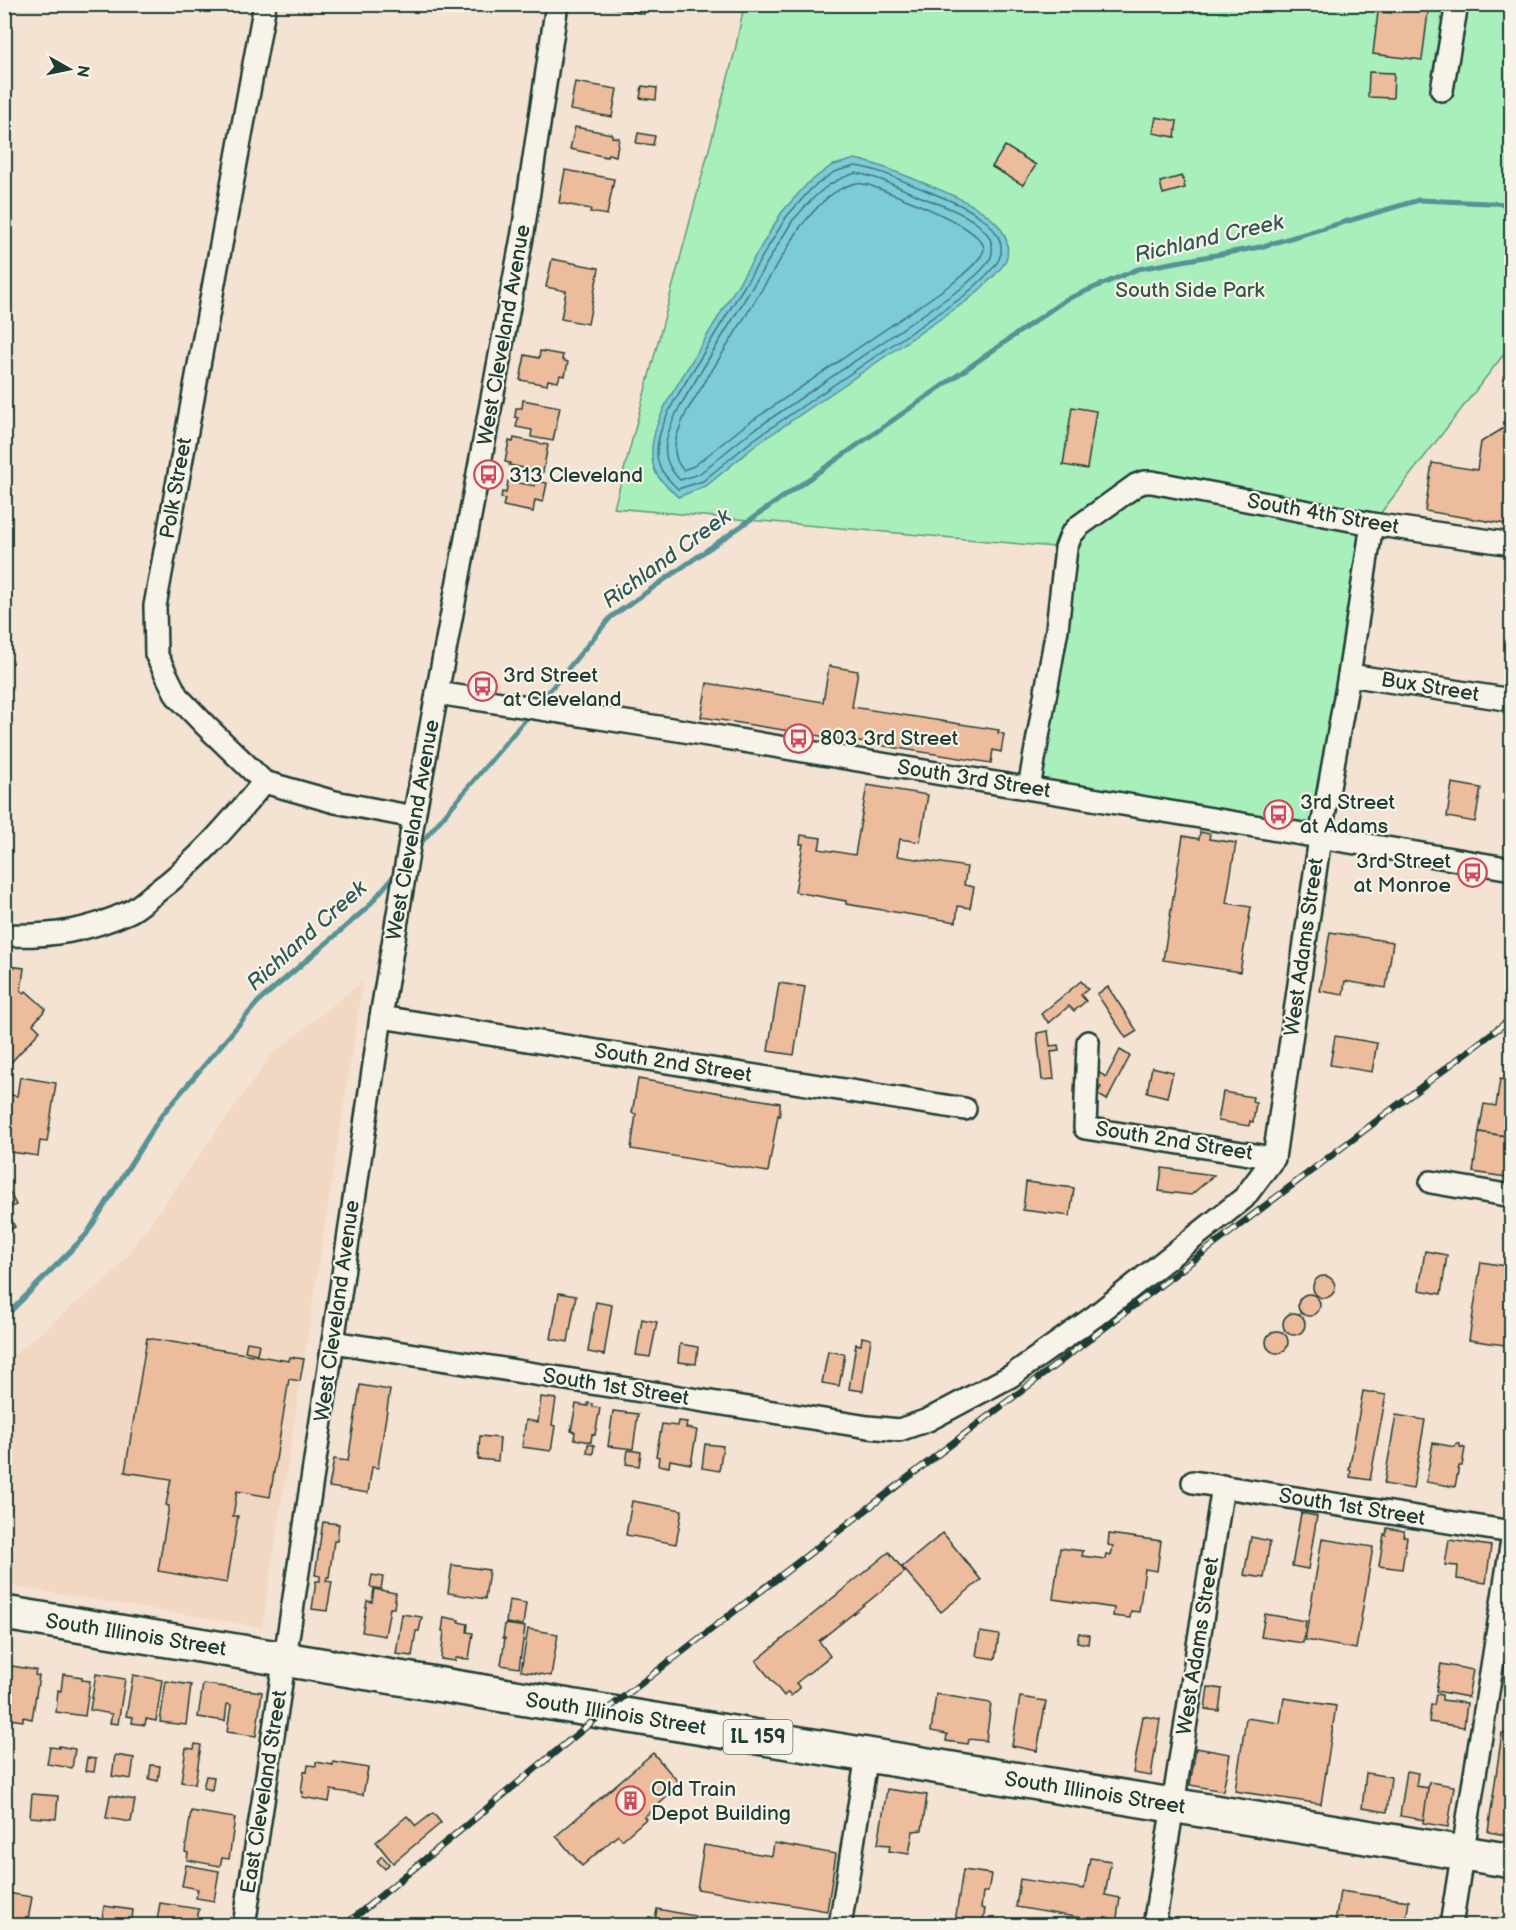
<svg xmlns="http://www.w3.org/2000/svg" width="1516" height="1930" viewBox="0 0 1516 1930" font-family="'Balsamiq Sans',sans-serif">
<rect width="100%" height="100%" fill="#f4e2d2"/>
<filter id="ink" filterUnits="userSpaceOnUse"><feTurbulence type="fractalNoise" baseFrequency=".0167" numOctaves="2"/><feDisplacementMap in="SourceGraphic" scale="12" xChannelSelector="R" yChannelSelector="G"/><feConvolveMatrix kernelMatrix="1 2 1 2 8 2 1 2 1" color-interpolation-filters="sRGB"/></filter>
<g filter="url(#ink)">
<!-- built -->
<path fill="#f2d7c2" d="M363 981 262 1627 5 1585 4 1363 116 1271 272 1055Z"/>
<!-- green -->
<path fill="#a9efbb" stroke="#649678" stroke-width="1.5" d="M744 5H1511V345L1404 483 1398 492H1397L1372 524 1321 830 1029 788 1066 548 614 508 735 51Z"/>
<!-- water -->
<path fill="#7bcbd8" stroke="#569296" stroke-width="1.5" d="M855 159C879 164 899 173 921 182 950 194 1019 217 1006 260 1002 271 977 292 968 300L756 445 706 486 678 497C670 489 657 479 654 468 647 445 658 420 668 400L782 212 807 184 831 166Z"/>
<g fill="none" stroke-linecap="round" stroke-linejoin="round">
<!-- shore -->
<g stroke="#447676" stroke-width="1.5">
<path d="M855 166C879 169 902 181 925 190 943 198 963 204 979 216 992 225 1007 242 999 259 993 272 974 286 964 296L753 440 703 481 678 489C672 483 663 475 660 467 651 447 664 421 673 403L787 216 812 188 834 172Z"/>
<path d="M856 173C879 177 900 188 921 197 939 204 960 211 975 222 985 230 994 239 992 253 991 265 968 282 959 290L748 434 699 474 680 480C656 457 666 433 680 406L793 220C814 197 825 182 856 173Z"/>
<path d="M856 183 869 185C889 193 984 226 984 249 983 259 961 276 953 283L743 427 694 466 683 470C667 452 678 430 687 411L801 226C818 206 830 190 856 183Z"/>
</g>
<!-- stream -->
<g stroke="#569296" stroke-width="5">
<path d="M540 702 611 617 1065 300 1138 269 1260 247 1419 200 1512 204"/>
<path d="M416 849 530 714"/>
<path d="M4 1318 86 1235 161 1116 258 1002 367 908 397 872"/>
</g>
</g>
<!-- building -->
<g fill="#ecbc9d" stroke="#1f3d34" stroke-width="1.5">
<path d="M614 4H646L644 14 614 8Z"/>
<path d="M1392 4H1429L1422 60 1373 54 1378 12 1391 13Z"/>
<path d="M1369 72 1394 73 1393 98 1368 97Z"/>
<path d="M575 82 617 89 612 117 570 110Z"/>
<path d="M642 86 657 88 656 100 640 98Z"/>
<path d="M1156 117 1177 121 1175 137 1153 133Z"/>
<path d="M575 127 612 134V137L619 138 616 156 608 154 607 157 570 149Z"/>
<path d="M638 133 655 136 653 145 636 143Z"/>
<path d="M1005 146 1036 165 1023 185 992 167Z"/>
<path d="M565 170 614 179 607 215 590 212 591 209 559 203Z"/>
<path d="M1182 176 1185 188 1163 194 1160 182Z"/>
<path d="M552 259 599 268 588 324 561 319 566 291 546 287Z"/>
<path d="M540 351 563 355 562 360 568 362 565 376 560 375 558 382 548 380 547 385 520 380 525 355 539 358Z"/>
<path d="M523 400 560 407 553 441 531 437 532 430 516 427 518 418 515 417 516 408H522Z"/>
<path d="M1072 407 1096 411 1087 469 1063 465Z"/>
<path d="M1512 423V525L1425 511 1432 463 1477 470 1481 442Z"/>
<path d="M514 438 548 445 543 472 509 465 510 463 505 462 509 441 513 442Z"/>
<path d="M508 481 535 486 536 481 547 483 543 502 535 500 533 512 503 506 505 499 501 498 502 492 506 493Z"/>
<path d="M829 666 858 671 852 707 999 730 998 733 1004 734 1001 752 993 750 991 763 701 717 707 683 823 702Z"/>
<path d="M1452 783 1481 788 1475 822 1447 817Z"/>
<path d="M867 785 928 795 920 842 900 839 897 856 967 867 964 885 974 887 970 908 958 906 956 922 846 904V901L795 892 803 844H800L801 835 821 838 819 849 855 855Z"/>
<path d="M1200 832 1210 834 1209 839 1236 843 1226 903 1251 907 1240 972 1163 960 1183 836 1199 839Z"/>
<path d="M1330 932 1393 942 1386 988 1345 981 1343 995 1320 991Z"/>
<path d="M4 962 9 963V966L24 968 21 991 24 993 26 991 46 1009 33 1024 40 1031 4 1070Z"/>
<path d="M1081 981 1088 989 1081 995 1086 1001 1074 1011 1069 1006 1049 1023 1041 1014Z"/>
<path d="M779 983 805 987 794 1055 768 1051Z"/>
<path d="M1108 987 1137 1031 1126 1038 1097 994Z"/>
<path d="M1048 1031 1050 1046 1058 1045 1059 1051 1051 1052 1054 1079 1042 1080 1037 1033Z"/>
<path d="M1335 1036 1377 1043 1372 1072 1330 1065Z"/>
<path d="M1120 1050 1130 1056 1107 1100 1097 1094 1101 1087 1093 1083 1098 1072 1106 1077Z"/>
<path d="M1152 1067 1173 1072 1167 1097 1147 1092Z"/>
<path d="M20 1077 56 1083 47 1142 40 1141 38 1156 4 1151V1094L17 1096Z"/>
<path d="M638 1079 780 1103V1116L778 1115 768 1172 631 1149 636 1114 632 1113Z"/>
<path d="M1500 1079 1512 1081V1137L1479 1132 1484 1104 1496 1106Z"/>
<path d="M1223 1092 1253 1097 1252 1102 1256 1103 1253 1122 1250 1121 1249 1126 1218 1121Z"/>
<path d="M1479 1132 1512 1137V1178L1473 1172Z"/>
<path d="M1162 1168 1214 1175 1191 1195 1159 1191Z"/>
<path d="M4 1181 16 1205 7 1209 15 1227 4 1232Z"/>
<path d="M1026 1182 1074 1188 1070 1216 1023 1210Z"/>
<path d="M1425 1251 1447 1255 1441 1294 1419 1290Z"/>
<path d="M1481 1262 1512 1267V1346L1469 1340Z"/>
<circle cx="1324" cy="1287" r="11"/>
<path d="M559 1293 576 1296 568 1342 551 1339Z"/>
<circle cx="1309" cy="1305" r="11"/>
<path d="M596 1302 612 1305 604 1355 588 1352Z"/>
<circle cx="1294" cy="1324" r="11"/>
<path d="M642 1319 657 1322 650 1357 636 1355Z"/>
<circle cx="1277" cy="1342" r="11"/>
<path d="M862 1337 871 1339 863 1391 849 1389 856 1344 861 1345Z"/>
<path d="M147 1338 289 1361 290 1357 304 1359 300 1381 289 1379 270 1497 237 1491 233 1516H238L227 1583 158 1571 169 1506 166 1505 171 1479 125 1472Z"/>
<path d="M247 1342 259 1344 257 1354 245 1351Z"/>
<path d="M680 1344 698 1347 696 1364 678 1362Z"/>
<path d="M828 1351 845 1354 839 1386 822 1383Z"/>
<path d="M360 1385 390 1390 378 1468 372 1467 368 1493 329 1487 334 1459 348 1461Z"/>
<path d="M1363 1391 1386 1395 1370 1480 1350 1477 1351 1470H1349Z"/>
<path d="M541 1397 556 1399 552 1425 555 1426 551 1451 522 1447 526 1420 538 1422Z"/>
<path d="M588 1403 593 1404V1407L600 1408 595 1435 592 1434 591 1442 574 1439 575 1432 571 1431 576 1404 588 1406Z"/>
<path d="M613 1411 638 1414 633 1449 608 1446Z"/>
<path d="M1396 1415 1425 1420 1413 1489 1384 1484Z"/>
<path d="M678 1421 687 1422 686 1428 697 1430 691 1464 670 1460 669 1467 658 1465 659 1457 656 1456 662 1424 677 1426Z"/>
<path d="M480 1436 500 1438 498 1461 478 1459Z"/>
<path d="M1433 1443 1455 1447 1456 1444H1460V1447L1465 1448 1462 1466H1459L1455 1487 1426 1482Z"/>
<path d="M588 1444 594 1445 593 1454 587 1453Z"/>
<path d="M705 1444 723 1446 719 1471 702 1468Z"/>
<path d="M628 1450 641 1452 639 1466 626 1464Z"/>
<path d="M632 1501 682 1510 676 1544 626 1535Z"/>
<path d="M1301 1513 1317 1516 1308 1569 1292 1566Z"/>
<path d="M323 1522 339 1524 337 1541H334L329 1577H327L326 1581 332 1582 327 1611 312 1609 316 1581H320V1576L315 1575Z"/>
<path d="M1387 1528 1404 1531 1403 1536 1407 1537 1402 1569 1379 1566 1384 1534 1386 1535Z"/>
<path d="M943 1533 981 1580 941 1612 902 1567Z"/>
<path d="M1109 1534 1161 1541 1157 1571 1145 1569 1139 1612 1131 1611 1130 1618 1113 1616 1114 1608 1053 1599 1060 1548 1083 1551 1082 1556 1105 1559 1106 1554 1111 1555 1113 1546 1108 1545Z"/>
<path d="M1251 1537 1270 1541 1264 1578 1244 1575Z"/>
<path d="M1322 1539 1373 1547 1356 1649 1305 1640Z"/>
<path d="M1449 1540 1491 1546 1486 1583 1457 1579 1458 1566 1445 1565Z"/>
<path d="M889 1552 905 1572 819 1641 830 1656 796 1683 800 1688 791 1696 788 1692 784 1696 756 1661Z"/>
<path d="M452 1565 489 1570 485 1599 448 1593Z"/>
<path d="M372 1575 383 1577 381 1589 370 1587Z"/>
<path d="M374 1589 396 1593 394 1608H390L385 1636 362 1632 367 1601 372 1602Z"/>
<path d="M509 1600 526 1603 523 1625 506 1623Z"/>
<path d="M402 1614 422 1617 419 1631H416L412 1656 396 1654Z"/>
<path d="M1265 1614 1306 1621 1303 1643 1261 1637Z"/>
<path d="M444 1617 459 1620 458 1622 468 1624 467 1632 473 1633 469 1659 456 1658 455 1661 441 1659 444 1631H442Z"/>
<path d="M505 1624 525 1627 519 1668 501 1665 505 1638H503Z"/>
<path d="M528 1629 558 1634 551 1676 521 1671Z"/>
<path d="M980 1632 999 1635 995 1659 976 1656Z"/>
<path d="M1079 1633 1089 1635 1088 1644 1077 1642Z"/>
<path d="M1441 1664 1473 1670 1468 1697 1436 1691Z"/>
<path d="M12 1666 36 1670 35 1675 39 1676 32 1719 23 1717V1721L9 1719V1715L4 1714V1699L9 1672H11Z"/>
<path d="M63 1674 82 1677V1680L90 1681 85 1716 56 1712 58 1690 61 1691Z"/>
<path d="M96 1674 125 1679 118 1724 110 1723 112 1714 90 1710Z"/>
<path d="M133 1675 162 1680 156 1721 146 1719 145 1725 132 1723 133 1717 126 1716Z"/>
<path d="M166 1681 191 1685 186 1725 160 1722Z"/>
<path d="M203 1684 262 1692 256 1736 227 1732 231 1705 227 1704 225 1721 198 1717Z"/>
<path d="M1208 1687 1222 1689 1219 1711 1205 1709Z"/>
<path d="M936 1694 991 1703 986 1741 969 1739 968 1744 946 1741 947 1734 931 1731Z"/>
<path d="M1436 1694 1442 1695V1700L1467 1703 1464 1727 1429 1722 1431 1705H1434Z"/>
<path d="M1020 1697 1046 1701 1037 1751 1012 1746Z"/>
<path d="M1284 1698 1336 1706 1321 1804 1235 1791 1246 1718 1280 1723Z"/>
<path d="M1143 1716 1160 1719 1151 1776 1133 1773Z"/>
<path d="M1502 1733 1512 1735V1836L1488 1832Z"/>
<path d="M195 1744 201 1745 195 1784 181 1782 186 1748 194 1749Z"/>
<path d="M59 1746 75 1749 72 1768 47 1764 50 1747 59 1748Z"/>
<path d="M1196 1748 1230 1754 1223 1791 1190 1785Z"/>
<path d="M653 1753 681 1785 644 1817 646 1819 622 1840 618 1835 582 1866 556 1836Z"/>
<path d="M115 1755 134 1758 131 1779 112 1776Z"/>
<path d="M87 1758 96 1759 94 1772 85 1771Z"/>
<path d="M316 1762 333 1765V1762L368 1768 363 1795 331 1790 329 1802 302 1797 303 1792H301L304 1771 307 1772 308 1765 316 1766Z"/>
<path d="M151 1765 160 1766 158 1781 149 1779Z"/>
<path d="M1407 1771 1418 1773 1416 1786 1429 1788 1424 1820 1400 1816Z"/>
<path d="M1366 1773 1391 1777 1387 1812 1362 1808Z"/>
<path d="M206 1776 214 1777 212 1790 203 1788Z"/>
<path d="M1429 1782 1454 1786 1448 1827 1423 1823Z"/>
<path d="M887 1789 927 1795 922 1830 913 1831 909 1854 889 1851 890 1845 878 1844Z"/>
<path d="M32 1794 58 1796 56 1819 30 1817Z"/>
<path d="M110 1795 135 1800 131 1822 106 1818Z"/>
<path d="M191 1811 235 1818 229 1859 222 1858 220 1866 187 1860 188 1853 185 1852Z"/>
<path d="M433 1813 441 1823 393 1863 376 1842 407 1816 416 1826Z"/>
<path d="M774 1843 836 1854 827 1911 697 1889 704 1845 772 1856Z"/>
<path d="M382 1856 389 1864 385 1869 377 1861Z"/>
<path d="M1090 1858 1111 1861 1105 1895 1120 1898 1116 1924 1016 1907 1020 1879 1084 1889Z"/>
<path d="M186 1865 219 1871 214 1901 196 1898 198 1889 182 1886Z"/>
<path d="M963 1870 991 1874 988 1892H983L981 1908 985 1909 982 1926 955 1922Z"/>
<path d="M1340 1891 1409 1901 1405 1926H1351L1335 1923Z"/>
<path d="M7 1893 32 1897 27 1926 4 1925Z"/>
<path d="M160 1903 199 1909 196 1926H156Z"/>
<path d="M104 1906 133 1910 131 1926H101Z"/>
<path d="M657 1909 695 1916 694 1926H654Z"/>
</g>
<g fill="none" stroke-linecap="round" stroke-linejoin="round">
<defs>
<g id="street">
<path d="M265 4 155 606 156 654 177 696 206 726 264 782 335 802 414 817"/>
<path d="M1442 90 1457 4"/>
<path d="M1349 675 1512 700"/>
<path d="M437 693 678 730 1512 869"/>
<path d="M1029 788 1057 629 1066 548 1071 535 1079 526 1136 485 1144 482H1152L1372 524 1512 544"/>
<path d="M4 935C51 937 87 931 129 912 138 908 147 899 155 893 197 862 231 822 264 782"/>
<path d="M381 1017 965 1109"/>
<path d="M1088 1042 1085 1128 1274 1158"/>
<path d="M1431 1182 1512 1196"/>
<path d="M333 1342 868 1427 899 1430 928 1420 1011 1376 1095 1316 1244 1198 1274 1158 1320 838 1349 675 1372 524"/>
<path d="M1193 1482 1512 1532"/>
<path d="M244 1926 333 1342 381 1017 414 817 523 232 557 4"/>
<path d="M840 1926 867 1755"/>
<path d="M1154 1926 1223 1486"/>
<path d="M1451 1926 1512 1540"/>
</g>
<path id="primary" d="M4 1613 1512 1861"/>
</defs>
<!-- street casing -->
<use href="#street" stroke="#1f3d34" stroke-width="26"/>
<!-- primary casing -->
<use href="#primary" stroke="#1f3d34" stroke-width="38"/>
<!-- street -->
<use href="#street" stroke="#f7f3e8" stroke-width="21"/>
<!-- primary -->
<use href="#primary" stroke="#f7f3e8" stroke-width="33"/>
<defs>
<path id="rail" d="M344 1926 604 1712 945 1449 1512 1018"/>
</defs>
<!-- rail casing -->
<use href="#rail" stroke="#1f3d34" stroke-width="7"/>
<!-- rail -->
<use href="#rail" stroke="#f7f3e8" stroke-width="4.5" stroke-dasharray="14" stroke-linecap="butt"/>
</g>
</g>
<!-- icons -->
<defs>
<symbol id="bus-ring" viewBox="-11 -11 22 22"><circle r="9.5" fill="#f7f3e8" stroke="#d1495b" stroke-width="1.5"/><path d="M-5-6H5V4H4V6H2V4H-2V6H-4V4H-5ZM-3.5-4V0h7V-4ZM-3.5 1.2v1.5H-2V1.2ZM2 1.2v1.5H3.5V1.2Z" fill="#d1495b"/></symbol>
<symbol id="building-ring" viewBox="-11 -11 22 22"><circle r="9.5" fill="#f7f3e8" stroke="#d1495b" stroke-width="1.5"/><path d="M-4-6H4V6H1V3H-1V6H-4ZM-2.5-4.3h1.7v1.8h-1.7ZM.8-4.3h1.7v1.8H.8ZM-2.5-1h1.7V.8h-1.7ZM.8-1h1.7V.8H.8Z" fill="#d1495b"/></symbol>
</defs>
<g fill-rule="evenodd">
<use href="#bus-ring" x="472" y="458" width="33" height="33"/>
<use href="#bus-ring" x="466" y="670" width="33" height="33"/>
<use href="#bus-ring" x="782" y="722" width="33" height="33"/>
<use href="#bus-ring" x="1262" y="798" width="33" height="33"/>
<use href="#bus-ring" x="1456" y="856" width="33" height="33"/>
<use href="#building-ring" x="614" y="1784" width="33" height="33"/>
</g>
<g text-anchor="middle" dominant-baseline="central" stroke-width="4.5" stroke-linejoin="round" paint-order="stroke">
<!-- shield labels -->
<rect fill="#f7f3e8" stroke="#60746a" stroke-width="1.5" x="723.5" y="1720" width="69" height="34" rx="4.5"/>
<g font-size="20" font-weight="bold" fill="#1f3d34">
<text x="758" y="1737">IL 159</text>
</g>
<!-- park labels -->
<g font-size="21" fill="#345848" stroke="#f7f3e8">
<text x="1190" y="290">South Side Park</text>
</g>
<!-- street labels -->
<g font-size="21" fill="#1f3d34" stroke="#f7f3e8">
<text transform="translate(504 335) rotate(-80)">West Cleveland Avenue</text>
<text transform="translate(176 488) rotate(-80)">Polk Street</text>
<text transform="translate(1323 514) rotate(10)">South 4th Street</text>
<text transform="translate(1430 687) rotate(9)">Bux Street</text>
<text transform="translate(974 779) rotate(9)">South 3rd Street</text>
<text transform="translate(413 830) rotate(-80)">West Cleveland Avenue</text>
<text transform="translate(1304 947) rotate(-82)">West Adams Street</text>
<text transform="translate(673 1063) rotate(9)">South 2nd Street</text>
<text transform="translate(1174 1141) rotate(9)">South 2nd Street</text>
<text transform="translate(337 1311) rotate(-82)">West Cleveland Avenue</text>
<text transform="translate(616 1387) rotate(9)">South 1st Street</text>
<text transform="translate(1352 1507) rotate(9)">South 1st Street</text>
<text transform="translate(136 1635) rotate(9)">South Illinois Street</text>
<text transform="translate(1198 1646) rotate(-81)">West Adams Street</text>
<text transform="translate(616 1714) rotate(9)">South Illinois Street</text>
<text transform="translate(264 1792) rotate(-81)">East Cleveland Street</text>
<text transform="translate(1095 1793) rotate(9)">South Illinois Street</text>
</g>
<!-- poi labels -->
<g font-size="21" fill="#1f3d34" stroke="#f7f3e8" text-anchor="start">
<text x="509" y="475">313 Cleveland</text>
<text x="503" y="675">3rd Street<tspan x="503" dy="24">at Cleveland</tspan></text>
<text x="820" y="738">803 3rd Street</text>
<text x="1300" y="802">3rd Street<tspan x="1300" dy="24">at Adams</tspan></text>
<text x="1451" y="861" text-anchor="end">3rd Street<tspan x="1451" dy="24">at Monroe</tspan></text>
<text x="651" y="1789">Old Train<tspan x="651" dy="24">Depot Building</tspan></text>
</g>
<!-- water labels -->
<g font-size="22" font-style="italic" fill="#315955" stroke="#f7f3e8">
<text transform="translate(1209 239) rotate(-13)">Richland Creek</text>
<text transform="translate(667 559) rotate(-36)">Richland Creek</text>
<text transform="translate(307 936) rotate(-42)">Richland Creek</text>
</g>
</g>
<!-- margin -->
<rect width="1516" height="1930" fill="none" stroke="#f7f3e8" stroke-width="24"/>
<rect x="12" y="12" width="1492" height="1906" fill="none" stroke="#1f3d34" stroke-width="2" filter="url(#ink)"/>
<!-- north arrow -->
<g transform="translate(69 69) rotate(99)" stroke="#f7f3e8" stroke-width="4.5" paint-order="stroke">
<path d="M0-4.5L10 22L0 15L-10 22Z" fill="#1f3d34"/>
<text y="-9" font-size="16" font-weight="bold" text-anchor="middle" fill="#1f3d34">N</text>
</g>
</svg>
